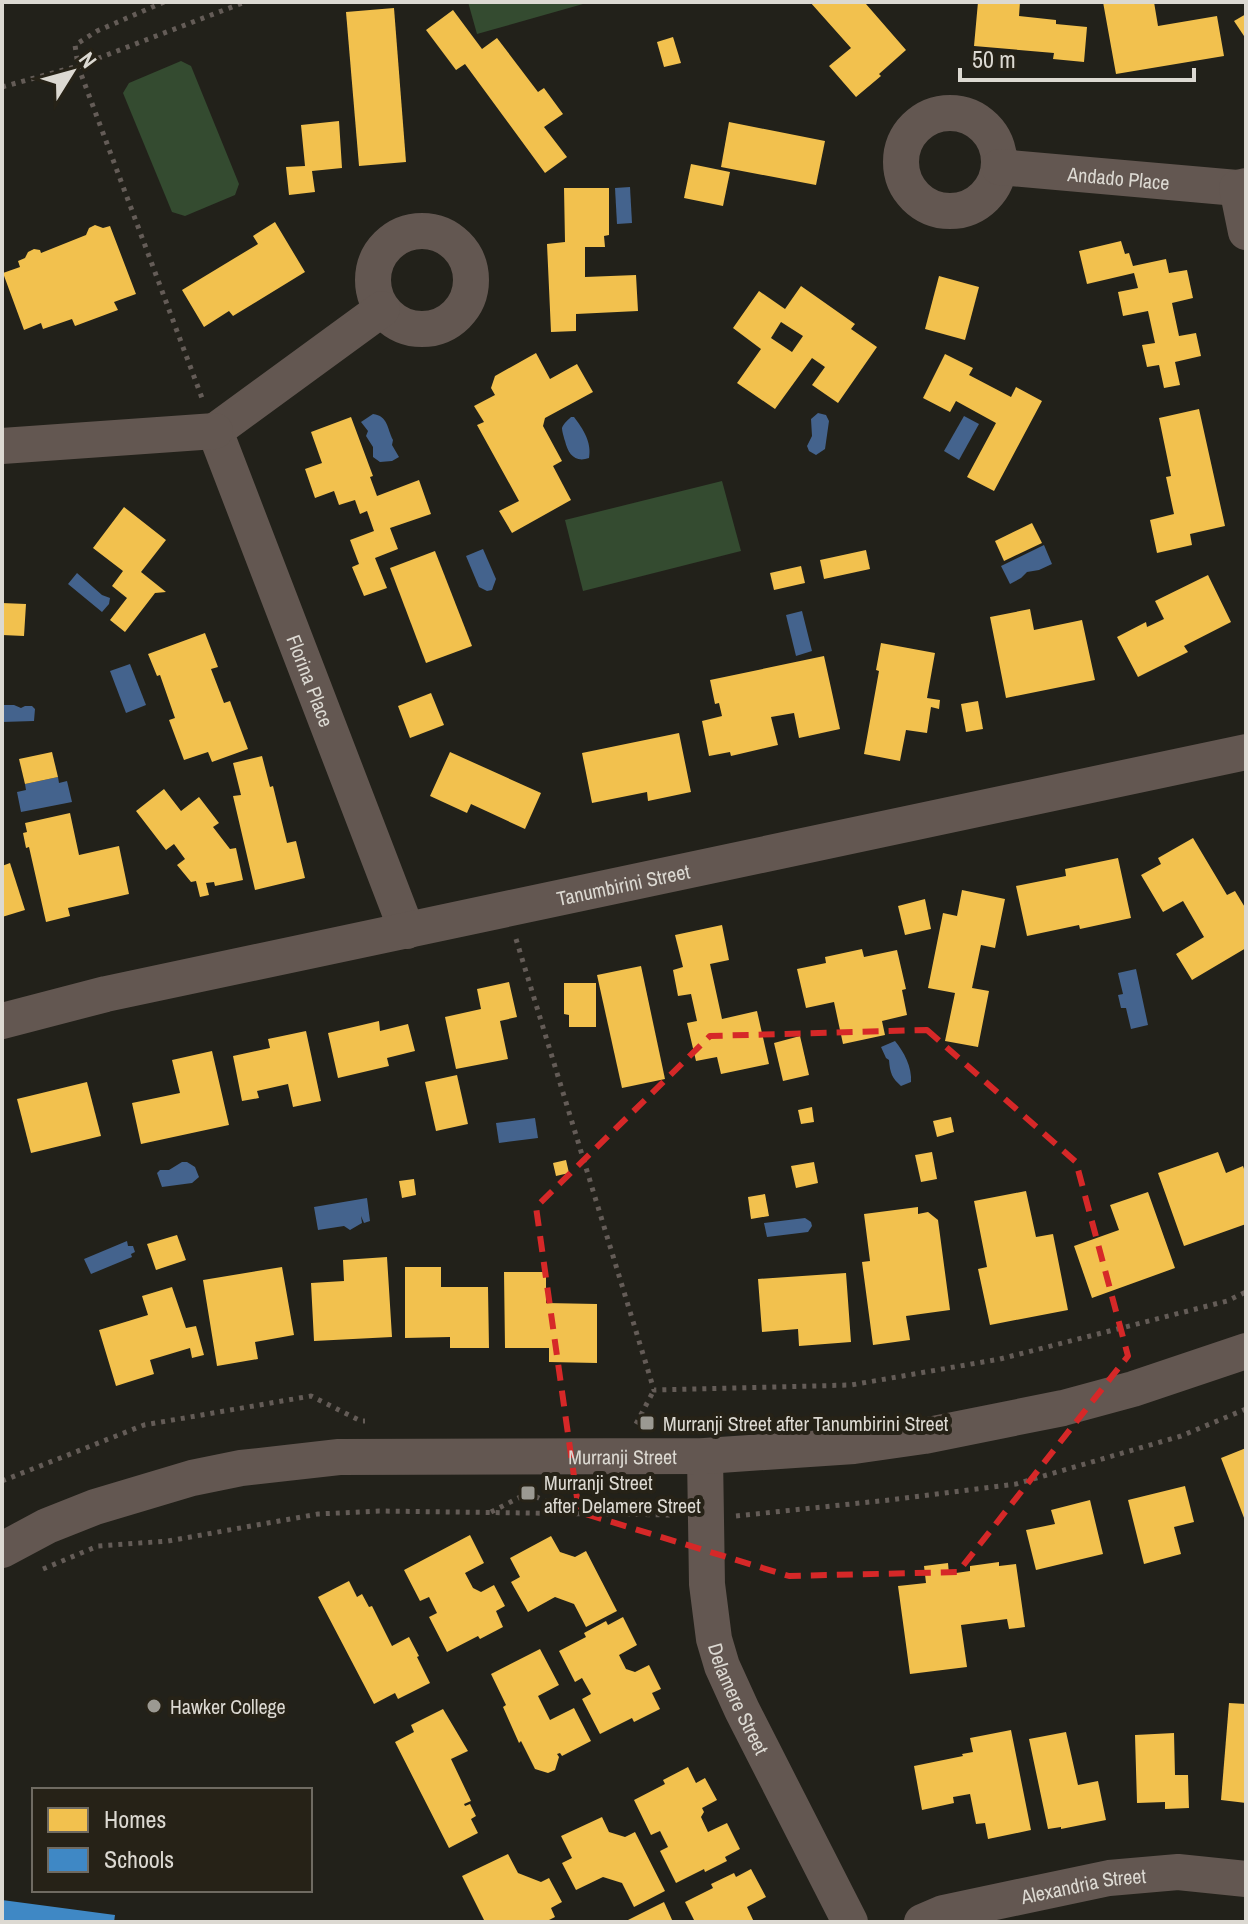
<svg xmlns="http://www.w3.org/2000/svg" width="1248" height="1924" viewBox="0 0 1248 1924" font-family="'Archivo Narrow',sans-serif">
<rect width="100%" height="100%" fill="#22211a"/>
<!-- green -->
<g fill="#344b30">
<path d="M468 2H590L477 34Z"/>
<path d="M181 61 191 66 239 184 235 195 185 216 172 212 123 93 129 83Z"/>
<path d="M722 481 741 551 583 591 565 520Z"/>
</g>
<!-- water -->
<g fill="#44638d">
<path d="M630 187 632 223 617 224 615 188Z"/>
<path d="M818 413 826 415 829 421 825 449 816 455 809 451 807 446 812 436 811 419Z"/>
<path d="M373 414C388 416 387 428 393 440L392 445 399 457 392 461 380 462 373 457V447L366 436 368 431 361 422Z"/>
<path d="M964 416 979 424 959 460 944 451Z"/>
<path d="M571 417H574C583 429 592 442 589 458 575 463 568 454 565 441 564 438 562 431 562 428 563 424 569 419 571 417Z"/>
<path d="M1044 545 1052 564 1039 570 1027 572 1021 578 1010 584 1001 566Z"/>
<path d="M483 549 496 579 492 590 487 591 479 587 466 556Z"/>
<path d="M77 573 102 595 110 598 109 604 102 612 68 584Z"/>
<path d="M802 611 812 651 796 656 786 615Z"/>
<path d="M130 664 146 705 126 713 110 671Z"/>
<path d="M2 705H14L21 708 25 706H32L35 709 34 721 2 722Z"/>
<path d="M58 777 59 783 67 781 72 802 21 812 17 792 26 790 25 784Z"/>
<path d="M1136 969 1148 1025 1131 1029 1126 1008H1121L1118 995 1123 994 1118 973Z"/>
<path d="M895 1041C904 1052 912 1067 911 1082L901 1086C892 1078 890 1073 889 1060L886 1058 881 1047Z"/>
<path d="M535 1118 538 1138 499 1143 496 1123Z"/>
<path d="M182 1162H187L195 1167 199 1177 192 1183 162 1187 157 1173 160 1170H169Z"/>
<path d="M367 1198 370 1221 364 1223 361 1216 362 1223 350 1230 344 1226 318 1230 314 1207Z"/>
<path d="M805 1218 811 1222 812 1226 808 1232 767 1237 764 1223Z"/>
<path d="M127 1241 128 1246H133L135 1252 131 1254 132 1257 91 1274 84 1259Z"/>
</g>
<!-- homes -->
<g fill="#f2c14e" fill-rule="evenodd">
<path d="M810 2H868L866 4 906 50 879 74 881 76 856 97 829 66 851 48Z"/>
<path d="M978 2H1020L1019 16 1056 20V24L1087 27 1084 62 1053 59 1054 53 974 46Z"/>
<path d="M1103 2H1154L1158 26 1217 16 1224 56 1116 74Z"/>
<path d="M394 8 406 162 359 166 346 12Z"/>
<path d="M453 10 482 49 497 38 538 92 544 88 563 114 544 127 567 157 545 173 465 64 456 70 426 30Z"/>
<path d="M1246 14V39L1234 21Z"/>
<path d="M673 37 681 63 664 67 657 42Z"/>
<path d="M339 121 342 168 312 171 315 192 289 195 286 167 305 166 301 125Z"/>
<path d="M729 122 825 141 816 185 721 167Z"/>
<path d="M691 164 730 172 723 206 684 198Z"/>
<path d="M564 188H609V235L604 236 605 247H585V277L636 275 638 311 576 314V331L551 332 547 244 565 242Z"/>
<path d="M275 222 305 272 233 316 229 311 204 327 182 290 258 244 253 236Z"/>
<path d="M95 225 103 228 110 226 136 294 114 302 118 310 75 326 72 319 43 329 41 323 24 330 3 273 20 267 18 261 25 258 28 252 34 249 40 250 41 253 86 235 89 228Z"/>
<path d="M1121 241 1125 254 1129 253 1133 266 1166 259 1169 273 1187 270 1193 298 1172 303 1179 336 1196 333 1201 356 1175 362 1180 385 1164 388 1159 365 1147 367 1142 345 1155 343 1148 311 1123 316 1118 292 1138 288 1134 273 1087 284 1079 251Z"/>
<path d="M939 276 979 287 965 340 925 329Z"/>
<path d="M801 286 855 324 851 329 877 347 838 403 812 385 825 367 812 358 775 409 737 383 761 349 733 328 759 291 785 309ZM781 322 803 336 792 352 771 338Z"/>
<path d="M536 353 550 379 577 364 593 392 545 418 543 426 562 461 553 466 571 500 512 533 499 511 519 501 477 425 484 422 474 406 495 395 491 388 495 376Z"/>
<path d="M945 354 973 368 969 375 1011 397 1016 387 1042 401 994 491 967 477 996 423 956 401 950 412 923 398Z"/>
<path d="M1199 409 1225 526 1190 534 1192 545 1157 553 1150 520 1174 514 1166 477 1171 476 1159 418Z"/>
<path d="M351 417 373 476 370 477 377 496 419 480 431 514 390 528 398 549 375 558 387 588 364 596 352 567 359 564 350 540 374 531 367 511 360 514 355 500 339 505 334 491 315 498 305 469 322 463 311 432Z"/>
<path d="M124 507 166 540 141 572 166 592 155 593 125 632 110 620 127 598 112 586 123 571 93 548Z"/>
<path d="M1032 523 1042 543 1004 561 995 541Z"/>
<path d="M866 550 870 569 824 579 820 560Z"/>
<path d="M435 551 472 646 426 663 390 568Z"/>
<path d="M801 566 805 583 774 590 770 573Z"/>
<path d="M1208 575 1231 622 1184 646 1188 652 1138 677 1117 637 1146 622 1147 627 1164 619 1155 601Z"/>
<path d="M2 603 26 604 24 636 2 635Z"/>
<path d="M1030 609 1034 630 1082 620 1095 680 1006 698 990 617Z"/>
<path d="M205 633 218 667 211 669 224 703 230 701 248 749 212 762 208 752 184 760 169 720 175 718 160 675 157 676 148 654Z"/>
<path d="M881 643 935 653 927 698 940 700 939 709 931 707 927 733 906 730 900 761 864 754 879 671 876 670Z"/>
<path d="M824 656 840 729 799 738 794 713 771 717 778 745 731 756 730 752 709 756 702 721 722 716 719 703 715 704 710 680Z"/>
<path d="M431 693 444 725 410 738 398 706Z"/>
<path d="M978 701 983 729 966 732 961 704Z"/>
<path d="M679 733 691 792 648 801 647 792 592 803 582 753Z"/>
<path d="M52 752 58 777 25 784 19 759Z"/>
<path d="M450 752 541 793 525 829 471 804 467 813 430 796Z"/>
<path d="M262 756 270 787 273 786 287 843 296 841 305 878 255 890 233 796 241 795 233 763Z"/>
<path d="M164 789 181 811 199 797 219 823 213 827 230 849 236 848 243 880 215 886 214 882 206 883 209 895 200 897 196 881 191 882 177 865 185 859 174 844 166 850 136 811Z"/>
<path d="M70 813 79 855 119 846 129 894 68 908 70 916 46 922 29 847 26 848 23 833 27 832 25 823Z"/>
<path d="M1193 838 1227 895 1235 891 1246 909V948L1192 980 1176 954 1204 937 1183 901 1163 912 1141 875 1161 864 1158 858Z"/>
<path d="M1118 858 1131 918 1080 929 1079 925 1027 936 1016 886 1066 876 1065 869Z"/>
<path d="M10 863 25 910 2 917V866Z"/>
<path d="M962 890 1005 899 995 948 981 945 972 988 989 991 978 1047 945 1041 955 993 928 988 943 913 957 916Z"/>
<path d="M925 899 931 929 905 935 898 906Z"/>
<path d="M722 925 729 960 710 964 722 1019 757 1011 769 1064 721 1074 717 1057 696 1061 687 1023 697 1021 691 994 678 996 673 970 683 967 675 935Z"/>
<path d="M862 949 864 957 897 950 906 989 902 990 907 1015 882 1021 885 1035 843 1044 834 1002 806 1008 797 969 826 963 825 957Z"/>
<path d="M641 966 665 1079 622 1088 597 975Z"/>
<path d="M509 982 517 1017 500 1021 508 1059 456 1069 445 1017 481 1009 477 989Z"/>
<path d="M564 983H596V1027H569V1015L564 1014Z"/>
<path d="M379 1021 380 1031 408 1024 415 1051 387 1058 389 1066 338 1078 328 1033Z"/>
<path d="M306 1031 321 1101 293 1107 288 1084 257 1091 259 1098 242 1101 233 1056 270 1048 268 1039Z"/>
<path d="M800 1036 809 1075 783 1081 774 1043Z"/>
<path d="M212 1051 229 1125 141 1144 132 1103 180 1093 172 1060Z"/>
<path d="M457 1075 468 1124 436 1131 425 1082Z"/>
<path d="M87 1082 101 1136 31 1153 17 1099Z"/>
<path d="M812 1107 814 1122 801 1124 798 1110Z"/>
<path d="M951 1117 954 1132 937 1137 933 1121Z"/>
<path d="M932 1152 937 1179 921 1182 915 1155Z"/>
<path d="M1218 1152 1226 1173 1243 1166 1246 1175V1224L1184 1246 1158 1173Z"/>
<path d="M566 1160 569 1173 556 1176 553 1163Z"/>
<path d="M814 1162 818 1183 796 1188 791 1166Z"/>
<path d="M414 1179 416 1195 402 1198 399 1181Z"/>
<path d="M1026 1191 1036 1237 1053 1234 1068 1310 990 1325 978 1269 987 1267 974 1201Z"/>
<path d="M1148 1192 1175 1268 1092 1298 1074 1246 1119 1230 1110 1205Z"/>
<path d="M765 1194 769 1216 751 1219 748 1197Z"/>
<path d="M918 1207V1214L928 1212 938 1220 950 1310 906 1316 910 1340 873 1345 862 1262 870 1261 864 1214Z"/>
<path d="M177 1235 186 1260 156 1270 147 1244Z"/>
<path d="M387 1257 392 1337 314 1341 311 1283 344 1281 343 1260Z"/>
<path d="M282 1267 294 1335 255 1342 258 1359 217 1366 203 1280Z"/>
<path d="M405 1267H441V1287H488L489 1348H450V1337L405 1338Z"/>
<path d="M504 1272H546V1303L597 1304V1363L549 1362V1348H505Z"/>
<path d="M846 1273 851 1342 799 1346 798 1329 762 1332 758 1279Z"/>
<path d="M172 1287 186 1328 196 1326 204 1355 192 1358 190 1348 150 1360 154 1374 116 1386 99 1330 148 1315 142 1296Z"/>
<path d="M1246 1448V1523L1221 1458Z"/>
<path d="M1185 1486 1194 1522 1174 1527 1181 1554 1144 1564 1128 1500Z"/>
<path d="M1090 1500 1103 1554 1036 1570 1026 1530 1055 1524 1051 1510Z"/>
<path d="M470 1535 484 1563 465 1573 473 1588 481 1592 494 1585 505 1606 496 1611 503 1627 480 1639 478 1636 447 1652 429 1617 437 1613 429 1597 420 1601 404 1570Z"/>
<path d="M551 1536 560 1552 575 1557 586 1551 617 1611 586 1627 574 1604 555 1597 528 1612 511 1582 520 1577 510 1558Z"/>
<path d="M999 1562V1566L1016 1564 1025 1627 1009 1629 1007 1619 961 1625 967 1667 910 1674 898 1586 926 1583 924 1566 948 1563 949 1574 970 1571V1566Z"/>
<path d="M349 1581 357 1597 362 1594 369 1607 372 1606 392 1646 409 1637 419 1656 417 1657 430 1683 398 1699 395 1693 374 1704 318 1597Z"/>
<path d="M623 1617 637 1645 619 1655 626 1669 635 1672 649 1665 661 1689 652 1693 660 1709 634 1722 632 1718 600 1734 582 1699 591 1694 582 1678 575 1682 559 1651 586 1637 584 1633 606 1621 608 1625Z"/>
<path d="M540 1649 559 1685 538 1696 550 1720 574 1708 591 1741 562 1756 560 1753 557 1754 559 1757 555 1770 548 1773 535 1769 521 1741 519 1743 503 1707 506 1705 491 1674Z"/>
<path d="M1229 1703 1246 1704V1803L1221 1800Z"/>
<path d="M443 1709 468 1751 451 1759 471 1801 464 1804 465 1806 470 1804 476 1816 471 1819 478 1833 449 1848 395 1742 414 1732 411 1725Z"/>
<path d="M1011 1730 1031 1830 988 1839 985 1823 976 1824 970 1794 953 1797 954 1803 922 1810 914 1766 963 1756 962 1754 973 1752 970 1738Z"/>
<path d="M1066 1732 1078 1785 1098 1781 1106 1820 1061 1829V1827L1048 1829 1029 1739Z"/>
<path d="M1174 1733 1175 1775H1188L1189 1808 1165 1809V1802L1137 1803 1135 1735Z"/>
<path d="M688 1767 696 1783 705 1778 717 1800 702 1808 704 1812 701 1817 708 1832 727 1823 740 1849 725 1857 727 1861 705 1872 704 1869 676 1883 660 1851 668 1847 660 1831 651 1835 634 1800 665 1784 663 1780Z"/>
<path d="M602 1817 609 1832 625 1837 635 1832 665 1891 634 1907 622 1883 603 1877 576 1890 562 1863 572 1858 561 1836Z"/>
<path d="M508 1854 518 1873 541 1882 549 1878 562 1902 551 1908 555 1917 545 1922H485L462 1876Z"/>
<path d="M751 1869 766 1897 747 1907 754 1922H695L685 1902 713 1888 711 1884 734 1873 736 1877Z"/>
<path d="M664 1902 673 1922H624Z"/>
</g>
<!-- schools -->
<path fill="#3f88c5" d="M2 1900 115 1915 114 1922H2Z"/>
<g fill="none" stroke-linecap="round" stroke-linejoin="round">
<!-- path -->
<g stroke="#645c57" stroke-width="5" stroke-dasharray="4 6" stroke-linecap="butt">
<path d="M164 2 97 31 75 45 78 66 202 398"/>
<path d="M2 87 78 66 245 2"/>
<path d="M516 939 654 1390 851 1385 1000 1359 1227 1301 1246 1292"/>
<path d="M636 1424 654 1390"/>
<path d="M2 1481 144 1425 311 1396 361 1421H365"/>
<path d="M491 1512 528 1493 569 1512"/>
<path d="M736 1516 889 1500 1016 1484 1181 1436 1246 1409"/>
<path d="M43 1569 98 1546 168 1541 318 1514 379 1511 674 1515"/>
</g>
<!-- minor -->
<g stroke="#635751" stroke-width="36">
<circle cx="950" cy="162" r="49"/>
<path id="s1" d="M999 167 1237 188"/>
<path d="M1246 186 1237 188 1246 232"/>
<circle cx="422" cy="280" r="49"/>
<path id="s2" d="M382 309 215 431 407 931"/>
<path d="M2 446 215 431"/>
<path id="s3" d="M2 1021 106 994 1246 752"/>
<path id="s4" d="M705 1456 707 1584 714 1639 722 1666 742 1710 850 1922"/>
<path id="s5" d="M2 1550 47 1526 95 1507 192 1478 241 1468 339 1457 705 1456 854 1446 924 1436 1063 1408 1133 1389 1246 1351"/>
<path id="s6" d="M922 1922 943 1913 1109 1878 1178 1872 1246 1879"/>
</g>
</g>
<!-- marked area -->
<path fill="none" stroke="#d62828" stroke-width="6" stroke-dasharray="16 10" stroke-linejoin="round" d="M927 1030 1076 1162 1128 1356 958 1572 789 1576 579 1512 536 1207 710 1036Z"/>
<!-- markers -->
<g fill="#9b9992" stroke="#262217" stroke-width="3">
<rect x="639" y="1415" width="16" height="16" rx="4"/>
<rect x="520" y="1485" width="16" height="16" rx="4"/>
<circle cx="154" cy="1706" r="8"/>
</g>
<g text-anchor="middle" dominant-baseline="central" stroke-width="8" stroke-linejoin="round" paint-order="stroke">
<!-- street labels -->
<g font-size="20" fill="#dcd9d2" stroke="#262217">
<text stroke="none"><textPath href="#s1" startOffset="120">Andado Place</textPath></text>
<text stroke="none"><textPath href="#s2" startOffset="474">Florina Place</textPath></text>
<text stroke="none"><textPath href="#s3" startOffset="636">Tanumbirini Street</textPath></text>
<text stroke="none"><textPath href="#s5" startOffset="636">Murranji Street</textPath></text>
<text stroke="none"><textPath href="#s4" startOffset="248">Delamere Street</textPath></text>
<text stroke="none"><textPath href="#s6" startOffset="166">Alexandria Street</textPath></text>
</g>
<!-- poi labels -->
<g font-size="20" fill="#dcd9d2" stroke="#262217" text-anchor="start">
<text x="663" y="1423">Murranji Street after Tanumbirini Street</text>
<text x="544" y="1482">Murranji Street<tspan x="544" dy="23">after Delamere Street</tspan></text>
<text x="170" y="1706">Hawker College</text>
</g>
</g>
<!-- border -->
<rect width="1248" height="1924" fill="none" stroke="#dcd9d2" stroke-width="8"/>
<!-- legend -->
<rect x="32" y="1788" width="280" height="104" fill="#262217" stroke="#6f6b62" stroke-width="2"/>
<rect x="48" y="1808" width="40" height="24" fill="#f2c14e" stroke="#6f6b62" stroke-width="2"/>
<text x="104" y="1828" font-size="24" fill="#dcd9d2">Homes</text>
<rect x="48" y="1848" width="40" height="24" fill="#3f88c5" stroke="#6f6b62" stroke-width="2"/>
<text x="104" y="1868" font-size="24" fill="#dcd9d2">Schools</text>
<!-- north arrow -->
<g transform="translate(72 72) rotate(53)" stroke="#262217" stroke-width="6" paint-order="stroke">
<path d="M0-6L14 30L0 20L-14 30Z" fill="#dcd9d2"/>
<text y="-12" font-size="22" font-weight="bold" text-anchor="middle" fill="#dcd9d2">N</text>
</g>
<!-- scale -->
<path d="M960 68v12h234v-12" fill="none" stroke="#dcd9d2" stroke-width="4"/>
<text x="972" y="68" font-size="24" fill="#dcd9d2" stroke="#262217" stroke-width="6" paint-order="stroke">50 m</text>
</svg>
